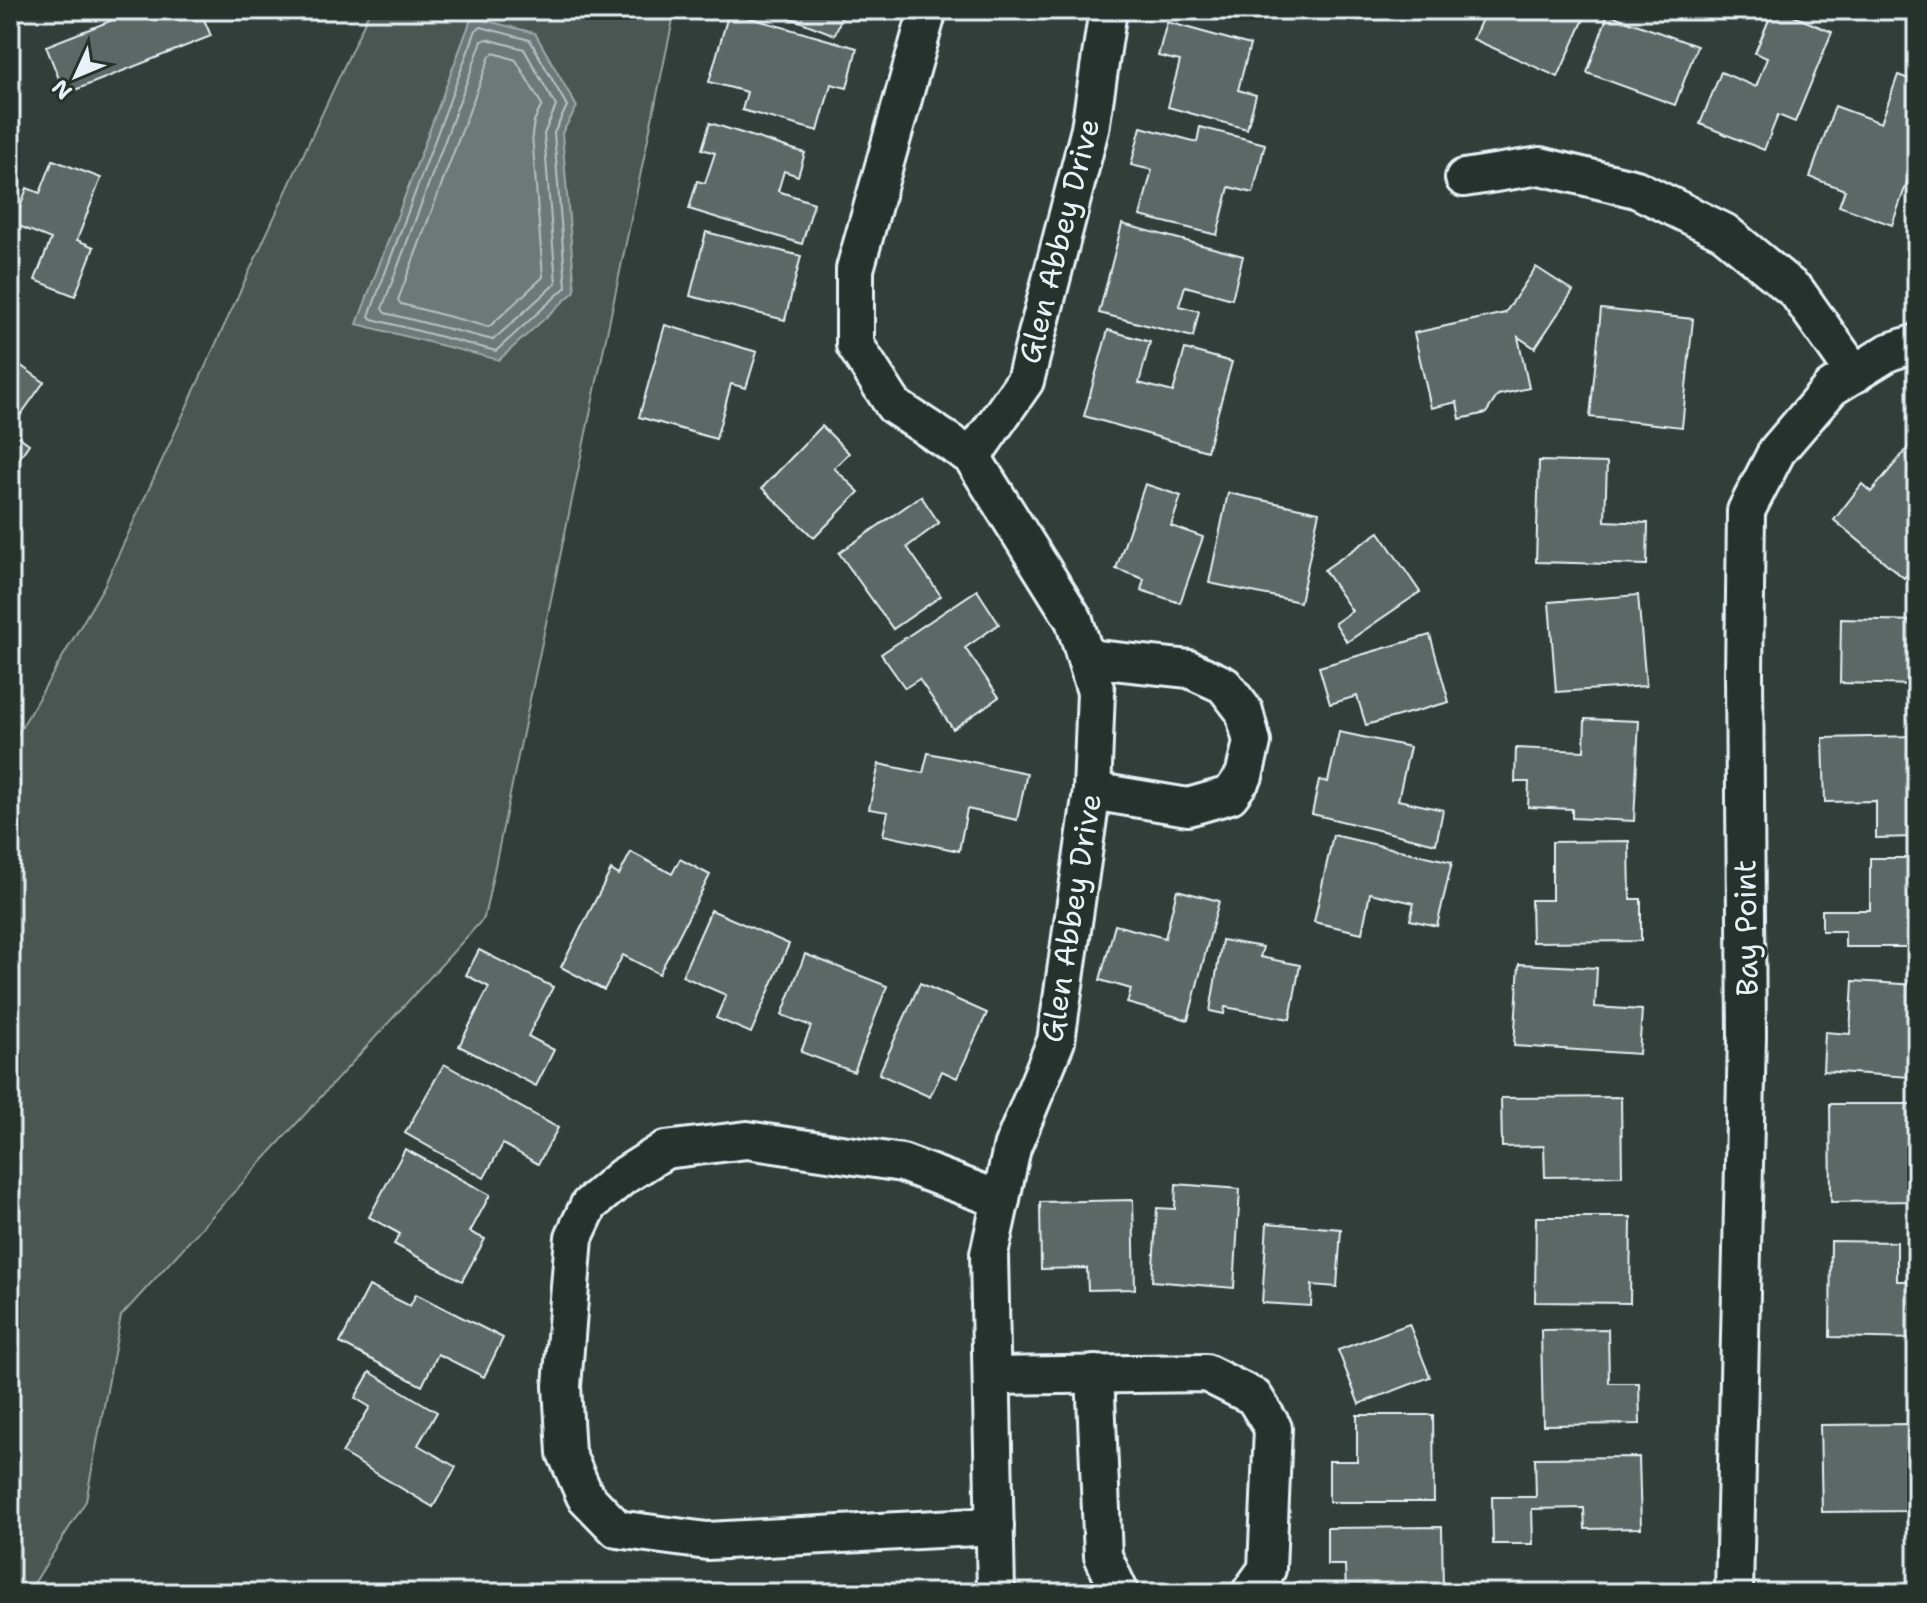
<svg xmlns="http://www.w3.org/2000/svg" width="1927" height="1603" viewBox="0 0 1927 1603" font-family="'Shantell Sans',sans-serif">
<rect width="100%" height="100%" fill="#323e39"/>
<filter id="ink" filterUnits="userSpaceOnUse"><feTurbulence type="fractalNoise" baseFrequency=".0125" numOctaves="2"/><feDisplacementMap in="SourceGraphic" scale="16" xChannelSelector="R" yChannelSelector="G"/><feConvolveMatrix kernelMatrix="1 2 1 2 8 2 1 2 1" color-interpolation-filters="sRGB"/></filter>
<g filter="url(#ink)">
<!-- green -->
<path fill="#495651" stroke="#98a4a4" stroke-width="2" d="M370 10H675L484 918 121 1316 86 1501 28 1593H10V747L104 586Z"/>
<!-- water -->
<path fill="#6d7978" stroke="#9ea9ab" stroke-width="2" d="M472 17 535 33 577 107 562 133 575 291 499 360 357 324Z"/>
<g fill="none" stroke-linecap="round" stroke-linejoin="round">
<!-- shore -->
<g stroke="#b7c1c5" stroke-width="2">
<path d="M481 27 530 40 567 106 554 133 566 287 496 351 372 319 369 316 476 30Z"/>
<path d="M487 39 524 49 556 106 544 134 556 283 493 340 385 313 382 309 482 41Z"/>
<path d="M494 53 516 60 542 105 534 121 532 134 543 277 489 327 401 304 398 300 490 56Z"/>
</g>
</g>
<!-- building -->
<g fill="#5c6865" stroke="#e8f1f8" stroke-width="2">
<path d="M138 10H200L211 36 65 94 46 46Z"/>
<path d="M770 10H844L835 35Z"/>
<path d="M1486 10H1588L1558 77 1473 39Z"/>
<path d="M1773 10H1779L1832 32 1795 122 1778 115 1764 150 1700 124 1721 72 1756 87 1767 58 1755 53Z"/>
<path d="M729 12 857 48 847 88 831 84 818 131 742 110 747 92 709 82Z"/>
<path d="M1608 14 1697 46 1675 105 1587 73Z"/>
<path d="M1167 22 1250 45 1238 90 1256 95 1247 129 1168 107 1180 61 1158 56Z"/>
<path d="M1898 75 1917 82V154L1892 225 1839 206 1845 190 1810 177 1835 106 1881 123Z"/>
<path d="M710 123 805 153 798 176 784 171 778 191 814 203 802 244 689 209 697 181 705 183 715 153 702 149Z"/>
<path d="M1141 127 1197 142 1200 127 1265 144 1253 193 1229 187 1217 235 1140 216 1152 170 1131 165Z"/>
<path d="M53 160 101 178 77 240 94 247 75 296 35 280 51 239 14 224 27 188 40 193Z"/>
<path d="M1122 224 1243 256 1232 299 1185 286 1179 306 1199 311 1193 337 1099 313Z"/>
<path d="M706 232 801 256 785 320 690 296Z"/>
<path d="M1536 267 1573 291 1535 348 1518 337 1529 388 1498 395 1486 413 1460 419 1457 402 1431 408 1414 333 1505 313Z"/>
<path d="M1601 309 1693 319 1682 427 1590 417Z"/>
<path d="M665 325 757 352 746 388 731 384 716 439 639 417Z"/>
<path d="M1108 330 1150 342 1139 383 1173 392 1185 349 1232 362 1207 451 1084 416Z"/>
<path d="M10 358 44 382 10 430 29 444 10 472Z"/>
<path d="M822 426 849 453 834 468 859 492 814 538 762 488Z"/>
<path d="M1917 437V563L1904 578 1834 520 1862 484 1871 492Z"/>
<path d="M1539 461 1607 463 1605 521 1648 523 1647 565 1536 562Z"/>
<path d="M1145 484 1181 496 1171 526 1203 537 1180 603 1141 590 1144 579 1116 569Z"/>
<path d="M1228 493 1319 512 1300 602 1209 583Z"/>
<path d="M921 496 939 523 907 547 941 596 893 629 839 553Z"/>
<path d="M1379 532 1420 592 1347 642 1335 623 1352 611 1324 570Z"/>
<path d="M977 590 999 624 965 648 999 697 953 729 919 679 905 688 881 654Z"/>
<path d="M1638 595 1646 686 1556 692 1549 602Z"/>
<path d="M1841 619 1917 621V685L1840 683Z"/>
<path d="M1430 635 1449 702 1366 725 1357 696 1330 704 1319 667Z"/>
<path d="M1585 719 1639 721 1634 821 1572 818V809L1528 807 1529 782H1515L1516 748 1584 751Z"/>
<path d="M1339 732 1410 747 1398 800 1443 810 1436 844 1312 814 1319 780 1328 782Z"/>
<path d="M1917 736V837L1876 838V801L1825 802 1823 738Z"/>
<path d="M928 753 1027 773 1017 820 967 809 959 851 883 835 888 812 869 809 879 764 923 773Z"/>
<path d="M1333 835 1452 862 1437 926 1410 920 1414 903 1370 893 1362 933 1314 922Z"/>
<path d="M1629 841 1630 899H1641V941L1532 942 1531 900H1552V842Z"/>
<path d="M631 852 672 874 680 859 710 875 659 974 623 955 604 990 561 967 611 870 619 875Z"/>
<path d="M1870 858H1917V947H1845V931H1822V910H1870Z"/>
<path d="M1177 890 1219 901 1188 1020 1127 1003 1131 989 1100 980 1115 925 1165 938Z"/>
<path d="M711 910 789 944 751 1033 716 1018 726 995 682 976Z"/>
<path d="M1222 940 1263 947 1260 957 1300 965 1290 1019 1225 1007 1224 1014 1210 1011Z"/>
<path d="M479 950 553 987 528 1036 554 1050 536 1086 459 1046 489 987 466 975Z"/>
<path d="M805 954 887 986 854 1072 801 1052 811 1026 782 1015Z"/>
<path d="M1519 964 1597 968 1595 1007 1642 1010 1639 1054 1514 1046Z"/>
<path d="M1853 981 1917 985V1023L1913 1022 1910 1077 1823 1071 1825 1032 1850 1034Z"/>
<path d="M920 983 987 1013 957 1078 942 1071 930 1097 879 1074Z"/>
<path d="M444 1064 558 1128 538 1164 503 1144 484 1178 405 1133Z"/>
<path d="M1621 1097 1622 1176 1545 1177 1544 1146 1502 1147 1501 1098Z"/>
<path d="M1830 1104H1917V1201L1831 1202Z"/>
<path d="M405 1149 490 1195 470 1232 485 1239 462 1281 394 1244 400 1234 369 1217Z"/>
<path d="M1176 1184 1240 1189 1234 1288 1152 1281 1157 1208 1175 1209Z"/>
<path d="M1133 1200 1135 1289 1088 1290 1087 1268 1041 1269 1040 1202Z"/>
<path d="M1536 1217H1631L1630 1303 1535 1302Z"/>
<path d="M1267 1223 1341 1229 1337 1287 1312 1285 1311 1306 1262 1303Z"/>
<path d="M1831 1241 1897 1242V1281H1917V1339L1830 1337Z"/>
<path d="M369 1286 410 1306 416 1294 503 1338 484 1377 438 1354 422 1386 340 1343Z"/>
<path d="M1409 1324 1430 1377 1359 1404 1338 1350Z"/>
<path d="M1608 1329 1609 1383H1639L1640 1424 1543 1425 1541 1330Z"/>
<path d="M370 1372 437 1412 418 1445 456 1467 433 1507 342 1453 370 1407 355 1398Z"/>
<path d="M1357 1415H1433L1434 1502H1329V1461H1357Z"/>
<path d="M1907 1424 1908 1511 1822 1512 1820 1425Z"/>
<path d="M1639 1457 1641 1528 1585 1529 1584 1508 1532 1509 1533 1544H1493L1492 1497H1536L1535 1458Z"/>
<path d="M1442 1527 1443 1593H1346L1345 1565H1327V1528Z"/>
</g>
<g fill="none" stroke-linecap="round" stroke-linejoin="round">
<defs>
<g id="minor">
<path d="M928 10 855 269V345L894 406 972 457 1074 620 1096 692 1092 791 1056 1041 1012 1148 989 1254 996 1593"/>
<path d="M1464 178 1540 166 1636 189 1724 232 1797 292 1855 374"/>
<path d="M972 457 1025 381 1090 129 1108 10"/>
<path d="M1086 658 1189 669 1224 685 1244 711 1252 742 1244 776 1230 795 1188 807 1092 791"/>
<path d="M1095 1374 1103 1556 1120 1593"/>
<path d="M992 1376 1206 1373 1254 1397 1273 1428 1267 1569 1250 1593"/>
<path d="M995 1526 707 1541 617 1529 585 1496 566 1453 562 1386 574 1237 589 1205 622 1177 665 1150 747 1140 902 1163 1001 1200"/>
<path d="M1734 1593 1747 1036 1744 675 1746 511 1777 451 1831 388 1889 352 1917 343"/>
</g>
</defs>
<!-- minor casing -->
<use href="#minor" stroke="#e8f1f8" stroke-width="42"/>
<!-- minor -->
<use href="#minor" stroke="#26332d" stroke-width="36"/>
</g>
</g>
<g text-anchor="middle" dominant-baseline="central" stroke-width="6" stroke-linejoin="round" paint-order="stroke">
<!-- street labels -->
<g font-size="30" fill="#e8f1f8" stroke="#26332d">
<text transform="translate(1059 241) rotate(-76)">Glen Abbey Drive</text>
<text transform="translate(1071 918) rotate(-81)">Glen Abbey Drive</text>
<text transform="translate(1746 928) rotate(-91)">Bay Point</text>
</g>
</g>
<!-- margin -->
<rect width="1927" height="1603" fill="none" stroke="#26332d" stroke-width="40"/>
<rect x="20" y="20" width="1887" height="1563" fill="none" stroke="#e8f1f8" stroke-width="3" filter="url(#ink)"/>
<!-- north arrow -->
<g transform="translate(76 76) rotate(226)" stroke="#26332d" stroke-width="6" paint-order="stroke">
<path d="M0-6L14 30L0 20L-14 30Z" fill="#e8f1f8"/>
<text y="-12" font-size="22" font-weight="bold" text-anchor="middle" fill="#e8f1f8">N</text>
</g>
</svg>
